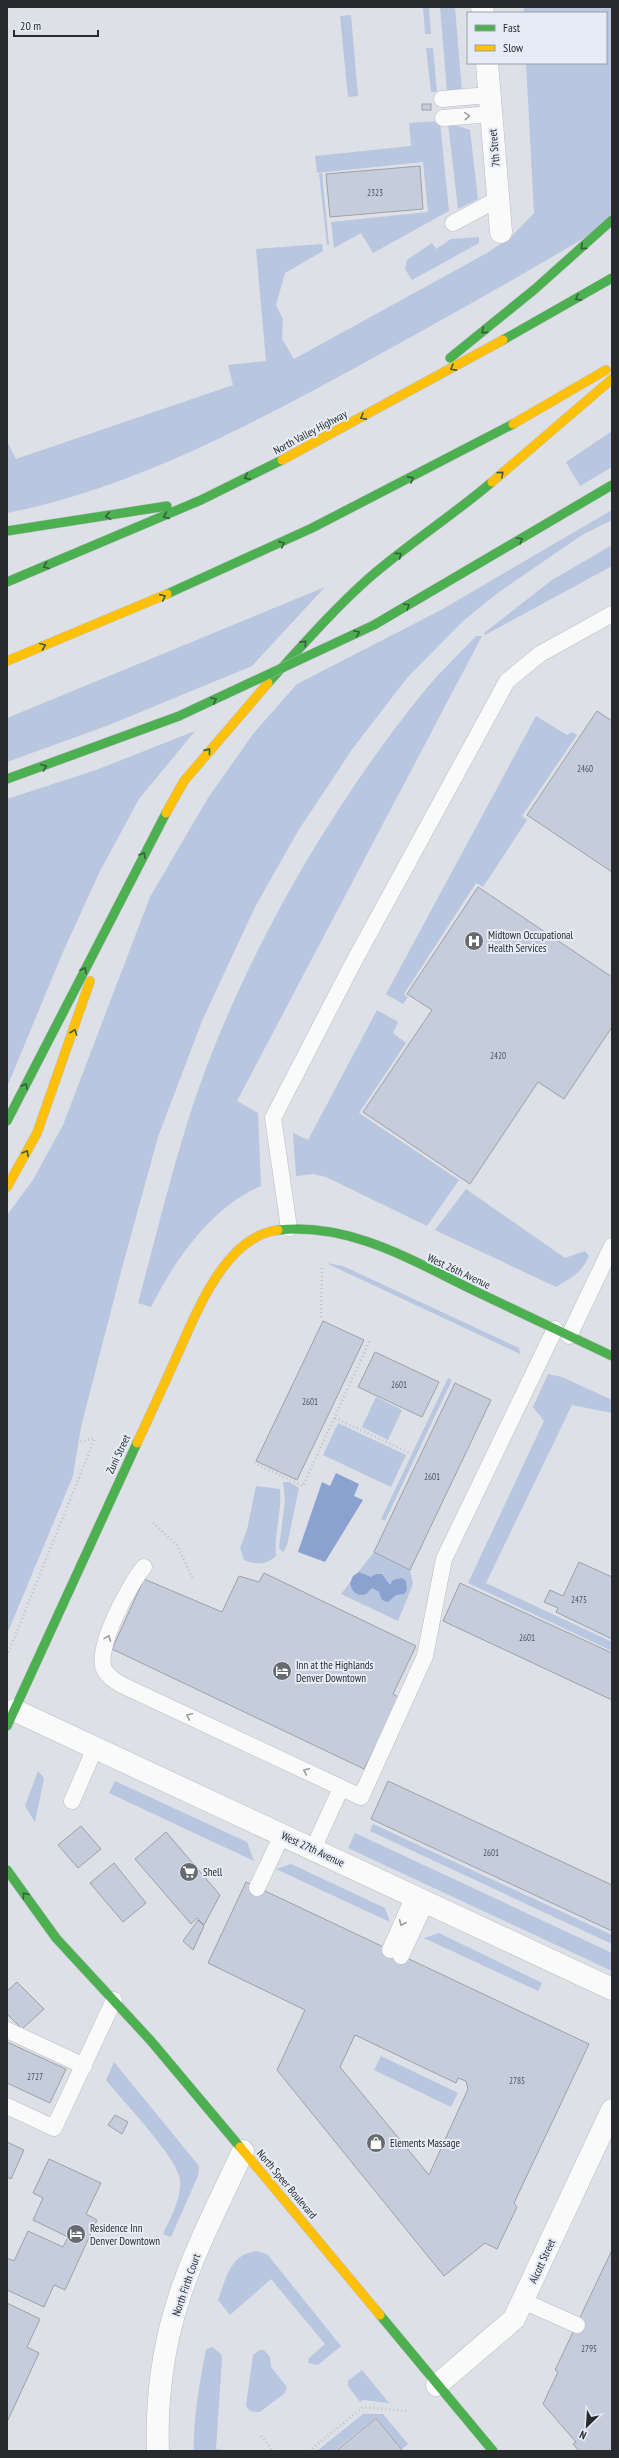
<svg xmlns="http://www.w3.org/2000/svg" width="619" height="2458" viewBox="0 0 619 2458" font-family="'PT Sans Narrow',sans-serif">
<rect width="100%" height="100%" fill="#dde0e6"/>
<!-- green -->
<g fill="#b8c6e0">
<path d="M423 7H429L431 34H425Z"/>
<path d="M440 7H455L462 91 447 92Z"/>
<path d="M524 7H612V221C527 273 440 321 353 369 244 428 130 489 7 513V441L16 459 233 385 228 365 266 361 256 249 322 244 323 251 285 273 276 305 283 319 282 339 294 359 487 253 511 237 534 213 526 63H606V13H524Z"/>
<path d="M351 15 358 96 348 97 340 16Z"/>
<path d="M426 48H433L437 92H431Z"/>
<path d="M440 121 449 211 373 253 361 233 334 248 331 222 428 212 423 162 317 173 315 156 411 146 409 123Z"/>
<path d="M448 123 470 130 478 199 458 209Z"/>
<path d="M322 173 329 245H327L319 174Z"/>
<path d="M479 237V243L412 280 405 269 407 260 432 243 436 249 451 239Z"/>
<path d="M612 431V467L580 486 566 462Z"/>
<path d="M612 510V520L582 535 499 592 463 621 407 678 353 748 298 831 255 907 202 1021 158 1137 122 1268 81 1427 73 1476 7 1634V1215L33 1180 63 1125 150 897 208 798 253 734 297 684 441 610Z"/>
<path d="M612 545V566L485 635 484 633 552 580Z"/>
<path d="M325 587 252 666 109 725 7 762V718Z"/>
<path d="M476 636H482L237 1101 258 1113 261 1186C211 1207 175 1260 151 1307L138 1303C154 1244 168 1185 186 1127 232 977 323 817 421 695 438 674 458 655 476 636Z"/>
<path d="M536 716 567 735 572 732 577 735 522 816 527 820 483 887 476 883 404 994 408 997 403 1004 386 994Z"/>
<path d="M195 731 139 799 100 871 63 952 7 1087V799L96 770Z"/>
<path d="M377 1010 398 1022 393 1033 406 1043 359 1113 459 1180 427 1226 326 1177 313 1174 296 1176 293 1133 308 1140Z"/>
<path d="M466 1189 565 1258 585 1251 589 1256C581 1274 572 1277 556 1287L435 1230Z"/>
<path d="M326 1263 343 1266 519 1348 520 1354Z"/>
<path d="M548 1374 562 1377 612 1400V1413L572 1405 486 1583 612 1642V1651L468 1583 544 1421 533 1407Z"/>
<path d="M448 1378 452 1380 385 1521 381 1519Z"/>
<path d="M376 1397 402 1410 388 1440 362 1427Z"/>
<path d="M338 1423 406 1455 391 1487 323 1455Z"/>
<path d="M283 1482H289L299 1488 287 1545 283 1552 279 1548 285 1500Z"/>
<path d="M256 1486 280 1489C282 1511 274 1533 276 1556 266 1565 256 1565 244 1560L240 1548 247 1530Z"/>
<path d="M374 1552 410 1570 413 1584 398 1621 341 1594Z"/>
<path d="M38 1771 44 1778 35 1822 25 1806Z"/>
<path d="M115 1781 247 1842 254 1861 109 1793Z"/>
<path d="M373 1824 612 1935V1944L370 1831Z"/>
<path d="M355 1833 612 1953V1971L348 1848Z"/>
<path d="M291 1864 385 1908 390 1922 276 1869Z"/>
<path d="M439 1933 542 1983 538 1991 424 1938Z"/>
<path d="M381 2056 458 2093 451 2107 374 2070Z"/>
<path d="M114 2062 199 2166 198 2176 171 2237 163 2234C171 2217 181 2200 180 2180 179 2159 121 2099 106 2080Z"/>
<path d="M257 2251 267 2254 341 2346 318 2365 308 2363 309 2358 325 2344 271 2279 230 2315 218 2300C226 2279 230 2254 257 2251Z"/>
<path d="M212 2347 221 2354 222 2359 216 2449 228 2451H194C193 2416 200 2383 206 2349Z"/>
<path d="M260 2350H264L270 2357 271 2367 287 2387 285 2393 260 2412C254 2412 249 2412 246 2406L253 2355Z"/>
<path d="M362 2370 389 2403 363 2400 360 2402 348 2386V2381Z"/>
<path d="M363 2414H383L408 2444 402 2449 376 2417 334 2451H317Z"/>
</g>
<!-- water -->
<g fill="#8ba2d0">
<path d="M336 1473 359 1484 354 1496 363 1500 325 1562 298 1552 322 1482 330 1486Z"/>
<path d="M359 1572 371 1577 376 1574H382L390 1585 393 1580 402 1578 406 1581 407 1590 404 1594 396 1595 388 1602 382 1600 379 1592 372 1588 366 1594C357 1597 352 1592 350 1583L353 1576Z"/>
</g>
<!-- building -->
<g fill="#c5cddc" stroke="#9ea0a5" fill-rule="evenodd">
<rect x="422" y="104" width="9" height="6"/>
<path d="M420 166 423 209 330 217 326 174Z"/>
<path d="M597 711 612 721V872L527 815Z"/>
<path d="M478 887 612 977V1027L564 1099 538 1082 470 1184 363 1112 432 1010 407 994Z"/>
<path d="M323 1321 364 1340 297 1480 256 1461Z"/>
<path d="M375 1352 439 1382 422 1417 358 1387Z"/>
<path d="M455 1383 491 1400 410 1570 374 1552Z"/>
<path d="M579 1562 612 1577V1639L556 1612 558 1608 544 1602 550 1590 563 1596Z"/>
<path d="M264 1573 416 1646 393 1694 400 1698 364 1769 112 1649 144 1579 222 1612 239 1576 259 1582Z"/>
<path d="M460 1583 612 1653V1700L443 1621Z"/>
<path d="M388 1781 612 1885V1931L371 1819Z"/>
<path d="M81 1826 101 1849 78 1868 58 1845Z"/>
<path d="M166 1832 220 1895 204 1925 197 1918 191 1924 135 1859Z"/>
<path d="M114 1863 146 1903 123 1922 90 1883Z"/>
<path d="M246 1882 589 2044 514 2203 517 2207 497 2249 485 2243 444 2276 277 2070 305 2010 208 1963ZM355 2035 456 2083 458 2078 466 2081 468 2089 429 2175 340 2067Z"/>
<path d="M198 1920 204 1926 193 1950 183 1941Z"/>
<path d="M17 1982 44 2009 22 2029 7 2014V1991Z"/>
<path d="M7 2042 66 2069 50 2103 7 2083Z"/>
<path d="M115 2115 128 2122 122 2134 108 2125Z"/>
<path d="M7 2142 24 2150 11 2179 7 2177Z"/>
<path d="M49 2159 101 2183 86 2214 97 2220 65 2290 54 2285 44 2307 7 2290V2258L14 2261 28 2231 63 2247 68 2237 33 2220 43 2198 33 2193Z"/>
<path d="M612 2250V2451H579L573 2444 576 2442 543 2404 558 2372 555 2370Z"/>
<path d="M7 2303 40 2319 27 2347 39 2353 7 2422Z"/>
<path d="M376 2418 403 2451H336Z"/>
</g>
<g fill="none" stroke-linecap="round" stroke-linejoin="round">
<defs>
<g id="lane">
<path d="M442 99 489 95"/>
<path d="M443 118 491 114"/>
<path d="M453 223 498 199"/>
<path d="M289 1228 273 1118 352 965 507 681 540 654 612 614"/>
<path d="M569 1336 612 1246"/>
<path d="M144 1567C130 1583 95 1648 104 1669 108 1677 115 1681 122 1685L361 1797 425 1656 444 1559 555 1329"/>
<path d="M72 1801 95 1748"/>
<path d="M313 1849 341 1788"/>
<path d="M257 1888 282 1835"/>
<path d="M390 1950 414 1896"/>
<path d="M401 1956 426 1902"/>
<path d="M7 2030 84 2066"/>
<path d="M7 2106 54 2128 114 2000"/>
<path d="M523 2301 577 2325"/>
</g>
<g id="street">
<path d="M482 7 483 13"/>
<path d="M487 63 501 232"/>
<path d="M14 1710 612 1989"/>
<path d="M437 2385 514 2319 612 2110"/>
<path d="M158 2451C156 2401 163 2346 179 2298 195 2248 221 2199 243 2151"/>
</g>
<g id="fast">
<path d="M503 340 612 278"/>
<path d="M450 358 535 289 612 220"/>
<path d="M7 531 167 506"/>
<path d="M7 582 201 500 282 460"/>
<path d="M167 594 312 528 513 424"/>
<path d="M374 625 612 485"/>
<path d="M268 683C301 647 333 610 369 578 408 544 452 516 492 482"/>
<path d="M7 779 179 716"/>
<path d="M7 1121 166 813"/>
<path d="M278 1230C350 1222 413 1261 475 1291 521 1313 566 1334 612 1356"/>
<path d="M7 1726 137 1443"/>
<path d="M7 1870 56 1938 151 2041 240 2147"/>
<path d="M380 2315 493 2451"/>
</g>
<g id="slow">
<path d="M513 424 606 370"/>
<path d="M282 460 503 340"/>
<path d="M492 482 612 379"/>
<path d="M7 661 167 594"/>
<path d="M166 813 184 781 268 683"/>
<path d="M7 1187 37 1133 90 981"/>
<path d="M137 1443C150 1415 163 1387 175 1360 195 1317 223 1237 278 1230"/>
<path d="M240 2147 380 2315"/>
</g>
</defs>
<!-- lane casing -->
<use href="#lane" stroke="#bbbdc2" stroke-width="17"/>
<!-- street casing -->
<use href="#street" stroke="#bbbdc2" stroke-width="23"/>
<!-- fast casing -->
<use href="#fast" stroke="#bbbdc2" stroke-width="10"/>
<!-- slow casing -->
<use href="#slow" stroke="#bbbdc2" stroke-width="10"/>
<!-- path -->
<g stroke="#bfc0c2" stroke-width="2.5" stroke-dasharray="1 3" stroke-linecap="butt">
<path d="M321 1317 322 1266"/>
<path d="M335 1418 410 1453"/>
<path d="M254 1463 303 1486 370 1340"/>
<path d="M7 1515 79 1442 94 1438"/>
<path d="M153 1523 177 1545 193 1579"/>
<path d="M7 1656 95 1438"/>
<path d="M261 2436 273 2451"/>
<path d="M309 2451 363 2407 409 2411"/>
</g>
<!-- lane -->
<use href="#lane" stroke="#fafafb" stroke-width="16"/>
<!-- street -->
<use href="#street" stroke="#fafafb" stroke-width="22"/>
<!-- fast -->
<use href="#fast" stroke="#4caf50" stroke-width="9"/>
<!-- slow -->
<use href="#slow" stroke="#ffc107" stroke-width="9"/>
<defs>
<path id="fast-bridge" d="M179 716 374 625"/>
</defs>
<!-- fast-bridge casing -->
<use href="#fast-bridge" stroke="#b4b8c2" stroke-width="10" stroke-linecap="butt"/>
<!-- fast-bridge -->
<use href="#fast-bridge" stroke="#4caf50" stroke-width="9"/>
</g>
<!-- one-way arrows -->
<defs><path id="oneway-chevron" d="M-2-3.5L2.5 0L-2 3.5" fill="none" stroke-width="1.6" stroke-linecap="round" stroke-linejoin="round"/></defs>
<g stroke="#9c9c9f">
<use href="#oneway-chevron" transform="translate(467 116) rotate(-4)"/>
<use href="#oneway-chevron" transform="translate(108 1638) rotate(-69)"/>
<use href="#oneway-chevron" transform="translate(189 1716) rotate(-155)"/>
<use href="#oneway-chevron" transform="translate(306 1771) rotate(-155)"/>
<use href="#oneway-chevron" transform="translate(402 1923) rotate(114)"/>
</g>
<g stroke="#365f3c">
<use href="#oneway-chevron" transform="translate(583 247) rotate(139)"/>
<use href="#oneway-chevron" transform="translate(578 298) rotate(150)"/>
<use href="#oneway-chevron" transform="translate(484 331) rotate(140)"/>
<use href="#oneway-chevron" transform="translate(453 368) rotate(151)"/>
<use href="#oneway-chevron" transform="translate(363 417) rotate(151)"/>
<use href="#oneway-chevron" transform="translate(501 474) rotate(-41)"/>
<use href="#oneway-chevron" transform="translate(247 477) rotate(154)"/>
<use href="#oneway-chevron" transform="translate(411 479) rotate(-28)"/>
<use href="#oneway-chevron" transform="translate(108 516) rotate(170)"/>
<use href="#oneway-chevron" transform="translate(166 516) rotate(156)"/>
<use href="#oneway-chevron" transform="translate(520 540) rotate(-30)"/>
<use href="#oneway-chevron" transform="translate(282 544) rotate(-24)"/>
<use href="#oneway-chevron" transform="translate(399 555) rotate(-37)"/>
<use href="#oneway-chevron" transform="translate(46 566) rotate(159)"/>
<use href="#oneway-chevron" transform="translate(163 597) rotate(-24)"/>
<use href="#oneway-chevron" transform="translate(407 606) rotate(-31)"/>
<use href="#oneway-chevron" transform="translate(357 633) rotate(-25)"/>
<use href="#oneway-chevron" transform="translate(304 643) rotate(-48)"/>
<use href="#oneway-chevron" transform="translate(43 646) rotate(-22)"/>
<use href="#oneway-chevron" transform="translate(214 700) rotate(-25)"/>
<use href="#oneway-chevron" transform="translate(208 751) rotate(-51)"/>
<use href="#oneway-chevron" transform="translate(44 767) rotate(-21)"/>
<use href="#oneway-chevron" transform="translate(143 855) rotate(-61)"/>
<use href="#oneway-chevron" transform="translate(84 970) rotate(-63)"/>
<use href="#oneway-chevron" transform="translate(74 1032) rotate(-71)"/>
<use href="#oneway-chevron" transform="translate(25 1086) rotate(-63)"/>
<use href="#oneway-chevron" transform="translate(26 1153) rotate(-61)"/>
<use href="#oneway-chevron" transform="translate(25 1895) rotate(-126)"/>
</g>
<!-- icons -->
<defs>
<symbol id="hospital-disc" viewBox="-11 -11 22 22"><circle r="9.5" fill="#676a6e" stroke="#e6ecf7"/><path d="M-5-5h3v3.5h4V-5h3V5h-3V1.5h-4V5h-3Z" fill="#fff"/></symbol>
<symbol id="hotel-disc" viewBox="-11 -11 22 22"><circle r="9.5" fill="#676a6e" stroke="#e6ecf7"/><path d="M-6-4.5h1.5V1H6V5H4.5V3h-9V5H-6ZM-4 0a1.8 1.8 0 1 1 3.6 0ZM.5 0V-2.5h3Q6-2.5 6 0Z" fill="#fff"/></symbol>
<symbol id="supermarket-disc" viewBox="-11 -11 22 22"><circle r="9.5" fill="#676a6e" stroke="#e6ecf7"/><path d="M-6-5.5h2.5l.6 2H6L4.5 2H-2.5L-4.4-4H-6ZM-1.5 3.2a1.3 1.3 0 1 0 .1 0ZM3 3.2a1.3 1.3 0 1 0 .1 0Z" fill="#fff"/></symbol>
<symbol id="shop-disc" viewBox="-11 -11 22 22"><circle r="9.5" fill="#676a6e" stroke="#e6ecf7"/><path d="M-5-2.5h2.3a2.7 3.5 0 0 1 5.4 0H5L5.5 6h-11ZM-1.5-2.5h3a1.5 2.3 0 0 0-3 0Z" fill="#fff"/></symbol>
</defs>
<g fill-rule="evenodd">
<use href="#hospital-disc" x="463" y="930" width="22" height="22"/>
<use href="#hotel-disc" x="271" y="1660" width="22" height="22"/>
<use href="#supermarket-disc" x="178" y="1861" width="22" height="22"/>
<use href="#shop-disc" x="365" y="2132" width="22" height="22"/>
<use href="#hotel-disc" x="65" y="2223" width="22" height="22"/>
</g>
<g text-anchor="middle" dominant-baseline="central" stroke-width="4" stroke-linejoin="round" paint-order="stroke">
<!-- number labels -->
<g font-size="9" fill="#4f535a">
<text x="375" y="192">2323</text>
<text x="585" y="768">2460</text>
<text x="498" y="1055">2420</text>
<text x="399" y="1384">2601</text>
<text x="310" y="1401">2601</text>
<text x="432" y="1476">2601</text>
<text x="579" y="1599">2475</text>
<text x="527" y="1637">2601</text>
<text x="491" y="1852">2601</text>
<text x="35" y="2076">2727</text>
<text x="517" y="2080">2785</text>
<text x="589" y="2348">2795</text>
</g>
<!-- street labels -->
<g font-size="11" fill="#282a2e" stroke="#e6ecf7">
<text transform="translate(494 148) rotate(-95)">7th Street</text>
<text transform="translate(310 432) rotate(-28)">North Valley Highway</text>
<text transform="translate(459 1271) rotate(25)">West 26th Avenue</text>
<text transform="translate(118 1454) rotate(-65)">Zuni Street</text>
<text transform="translate(313 1849) rotate(25)">West 27th Avenue</text>
<text transform="translate(287 2184) rotate(50)">North Speer Boulevard</text>
<text transform="translate(542 2261) rotate(-65)">Alcott Street</text>
<text transform="translate(186 2285) rotate(-71)">North Firth Court</text>
</g>
<!-- poi labels -->
<g font-size="11" fill="#282a2e" stroke="#e6ecf7" text-anchor="start">
<text x="488" y="935">Midtown Occupational<tspan x="488" dy="13">Health Services</tspan></text>
<text x="296" y="1665">Inn at the Highlands<tspan x="296" dy="13">Denver Downtown</tspan></text>
<text x="203" y="1872">Shell</text>
<text x="390" y="2143">Elements Massage</text>
<text x="90" y="2228">Residence Inn<tspan x="90" dy="13">Denver Downtown</tspan></text>
</g>
</g>
<!-- border -->
<rect width="619" height="2458" fill="none" stroke="#282a2e" stroke-width="16"/>
<!-- legend -->
<rect x="467" y="12" width="140" height="52" fill="#e6ecf7" stroke="#9a9ea7"/>
<rect x="475" y="25" width="20" height="6" fill="#4caf50" stroke="#9a9ea7"/>
<text x="503" y="32" font-size="12" fill="#282a2e">Fast</text>
<rect x="475" y="45" width="20" height="6" fill="#ffc107" stroke="#9a9ea7"/>
<text x="503" y="52" font-size="12" fill="#282a2e">Slow</text>
<!-- north arrow -->
<g transform="translate(587 2426) rotate(205)" stroke="#e6ecf7" stroke-width="3" paint-order="stroke">
<path d="M0-3L7 15L0 10L-7 15Z" fill="#282a2e"/>
<text y="-6" font-size="11" font-weight="bold" text-anchor="middle" fill="#282a2e">N</text>
</g>
<!-- scale -->
<path d="M14 30v6h84v-6" fill="none" stroke="#282a2e" stroke-width="2"/>
<text x="20" y="30" font-size="12" fill="#282a2e" stroke="#e6ecf7" stroke-width="3" paint-order="stroke">20 m</text>
</svg>
